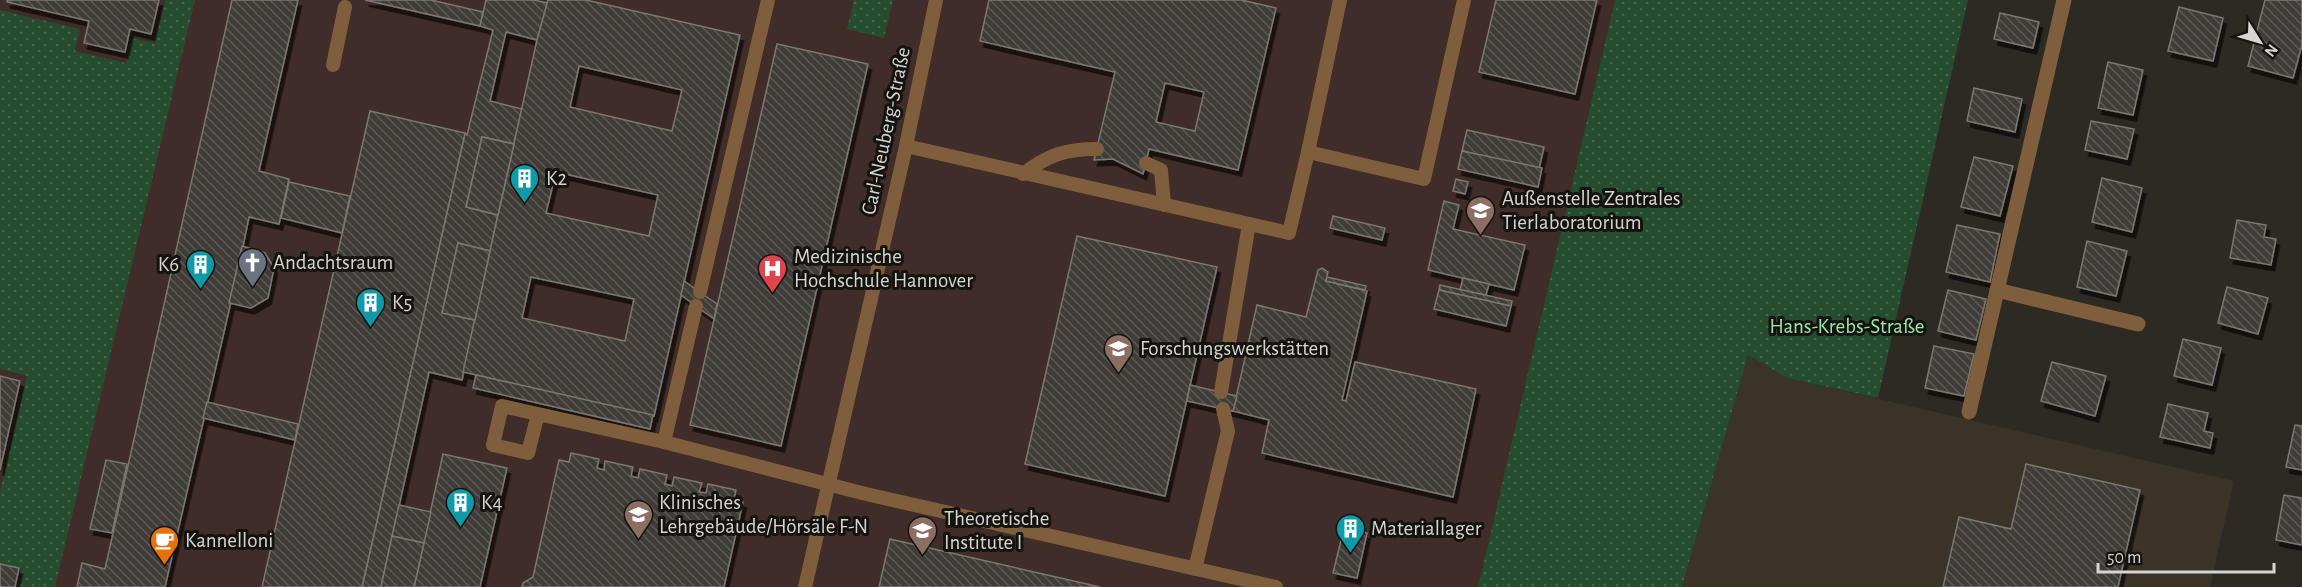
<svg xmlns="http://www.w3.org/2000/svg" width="2302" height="587" viewBox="0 0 2302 587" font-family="'Alegreya Sans',sans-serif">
<defs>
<pattern id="grass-dots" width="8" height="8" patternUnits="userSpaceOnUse" patternTransform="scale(1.5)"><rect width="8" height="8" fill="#264c2f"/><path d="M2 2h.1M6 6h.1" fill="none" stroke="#45654c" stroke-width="1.8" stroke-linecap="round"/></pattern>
<pattern id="building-back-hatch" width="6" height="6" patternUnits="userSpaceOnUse" patternTransform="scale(1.5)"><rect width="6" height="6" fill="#413e38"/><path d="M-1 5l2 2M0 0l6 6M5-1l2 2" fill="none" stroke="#5c5954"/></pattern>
<filter id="shadow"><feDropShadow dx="3.5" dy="6" stdDeviation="0" flood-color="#0009"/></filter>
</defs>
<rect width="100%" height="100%" fill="#2d2a24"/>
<!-- built -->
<path fill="#393328" d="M1748 355 1788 378 2234 481 2210 587H1682Z"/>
<!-- medical -->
<path fill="#402c28" d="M0 0H1615L1478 587H0Z"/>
<!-- grass -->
<g fill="url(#grass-dots)">
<path d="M165 0H195L55 587H18L22 569 0 564V492L27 376 0 369V10L80 29 75 51 126 63 132 38 155 43Z"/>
<path d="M854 0H893L884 38 847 29Z"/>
<path d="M1615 0H1968L1878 398 1787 378 1748 355 1682 587H1478Z"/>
</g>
<!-- building -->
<g fill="url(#building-back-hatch)" stroke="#7b7771" stroke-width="1.5" fill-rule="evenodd" filter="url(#shadow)">
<path d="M7 0H159L151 34 130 29 125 52 84 43 89 21 7 2Z"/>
<path d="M232 0H298L259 171 289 179 279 224 249 217 237 276 165 587H77L82 563 105 569Z"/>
<path d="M365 0H431L483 12 480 26Z"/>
<path d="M486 0H533L548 3 537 40 506 32 490 101 522 109 514 144 482 137 466 207 498 215 490 251 458 243 442 313 475 320 462 380 429 372 381 587H362L465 133 467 135 493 30 480 26Z"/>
<path d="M548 0H586L740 35 654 416 463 372 537 40ZM579 66 682 90 672 131 570 107ZM556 172 658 195 649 236 546 213ZM531 277 634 299 625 341 522 318Z"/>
<path d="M989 0H1241L1276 8 1238 170 1149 149 1143 174 1113 159 1094 160 1115 72 980 41ZM1165 83 1204 92 1195 131 1156 122Z"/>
<path d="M1496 0H1597L1575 94 1479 72Z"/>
<path d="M2265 0H2302V45L2293 78 2248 66Z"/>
<path d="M2179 7 2223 18 2213 61 2168 51Z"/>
<path d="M2000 13 2039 22 2033 48 1994 39Z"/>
<path d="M777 44 868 64 781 446 690 425Z"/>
<path d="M2108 62 2143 70 2133 115 2098 108Z"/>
<path d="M1974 88 2022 99 2015 132 1967 121Z"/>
<path d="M370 111 465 133 362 587H262Z"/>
<path d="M2091 121 2134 129 2127 159 2085 150Z"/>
<path d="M1467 130 1544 147 1539 169 1462 151Z"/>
<path d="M482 137 514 144 498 215 466 207Z"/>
<path d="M1462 151 1542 168 1538 187 1458 169Z"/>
<path d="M1974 157 2013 166 2000 216 1961 207Z"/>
<path d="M2102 178 2142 188 2132 232 2092 222Z"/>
<path d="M1456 179 1468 182 1465 194 1453 191Z"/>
<path d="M289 182 350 196 342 233 281 218Z"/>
<path d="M1444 201 1459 205 1453 229 1525 245 1514 290 1428 270Z"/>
<path d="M1333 216 1385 228 1382 240 1330 228Z"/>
<path d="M2237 220 2266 225 2264 237 2276 239 2271 265 2230 258Z"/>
<path d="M1957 225 2000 234 1990 282 1946 272Z"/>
<path d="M1077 236 1217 267 1165 496 1025 464Z"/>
<path d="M2087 241 2127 251 2116 296 2077 287Z"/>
<path d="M458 243 490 251 475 320 442 313Z"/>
<path d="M242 246 265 253 274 268 268 298 251 308 229 303Z"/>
<path d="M1322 268 1328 272 1326 281 1367 291 1342 400 1346 401 1355 362 1476 389 1453 497 1262 453 1269 420 1233 411 1257 305 1306 317 1318 270Z"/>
<path d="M1327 277 1366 286 1365 290 1326 281Z"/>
<path d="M1463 278 1489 284 1486 295 1460 290Z"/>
<path d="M684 281 717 304 714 319 681 295Z"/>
<path d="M1440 285 1512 301 1511 306 1439 290Z"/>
<path d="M2227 287 2268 298 2258 334 2218 323Z"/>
<path d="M1439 290 1511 306 1506 326 1434 309Z"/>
<path d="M1948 290 1986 299 1976 340 1938 331Z"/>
<path d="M2183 339 2221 348 2212 385 2174 376Z"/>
<path d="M1934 346 1974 354 1964 396 1925 388Z"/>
<path d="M2052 362 2106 376 2095 416 2041 401Z"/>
<path d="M476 375 653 415 650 429 473 388Z"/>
<path d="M0 376 20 381 0 470Z"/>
<path d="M1190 385 1237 396 1233 411 1187 401Z"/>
<path d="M207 402 298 424 295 440 203 418Z"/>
<path d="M2168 404 2208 413 2204 431 2213 433 2210 448 2160 437Z"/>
<path d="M2295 425 2302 426V470L2286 467Z"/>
<path d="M571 453 599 459 597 468 604 470 605 461 633 467 631 476 638 478 640 469 667 475 665 484 672 486 674 477 702 483 699 492 706 493 708 484 736 490 734 499 743 502 724 587H522L523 583 533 577 559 460 569 462Z"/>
<path d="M443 454 507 468 480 587H414Z"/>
<path d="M106 460 127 464 112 533 90 529Z"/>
<path d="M2026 464 2140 490 2118 587H1943L1959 517 2011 529Z"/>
<path d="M2284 495 2302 498V545L2276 540Z"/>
<path d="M399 505 431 512 424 543 392 536Z"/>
<path d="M1344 528 1367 533 1357 578 1333 573Z"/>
<path d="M392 536 424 543 414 587H381Z"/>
<path d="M890 539 1100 587H879Z"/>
<path d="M0 564 19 568 15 587H0Z"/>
</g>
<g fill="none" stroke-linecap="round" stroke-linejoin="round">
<!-- service -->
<g stroke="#7e5e3c" stroke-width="14">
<path d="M333 65 345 7"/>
<path d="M906 146 1289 233 1308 152 1424 179 1464 0"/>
<path d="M1308 152 1340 0"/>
<path d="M1146 163 1161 170 1164 205"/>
<path d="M1023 174C1048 155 1065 149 1097 149"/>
<path d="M700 292 768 0"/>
<path d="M1221 392 1249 224"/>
<path d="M538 414 528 453 493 445 502 406 664 442 866 494 1276 587"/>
<path d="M664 442 696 306"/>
<path d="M1195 569 1228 431 1223 409"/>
<path d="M805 587 906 146 936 0"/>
</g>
<!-- minor -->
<g stroke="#7e5e3c" stroke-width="15">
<path d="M1997 290 2138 324"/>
<path d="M1969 412 2064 0"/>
</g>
</g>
<!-- icons -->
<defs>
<symbol id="building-pin" viewBox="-11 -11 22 30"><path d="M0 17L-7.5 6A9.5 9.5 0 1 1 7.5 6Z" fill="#0f9aa8" stroke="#141310"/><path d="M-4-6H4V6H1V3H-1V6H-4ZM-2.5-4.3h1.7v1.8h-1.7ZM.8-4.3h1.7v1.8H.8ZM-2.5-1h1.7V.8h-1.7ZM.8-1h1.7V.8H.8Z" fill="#fff"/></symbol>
<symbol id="university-pin" viewBox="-11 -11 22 30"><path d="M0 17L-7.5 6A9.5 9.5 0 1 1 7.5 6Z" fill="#8d6e63" stroke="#141310"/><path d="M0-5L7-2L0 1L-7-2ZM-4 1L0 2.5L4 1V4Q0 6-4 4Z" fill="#fff"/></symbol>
<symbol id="church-pin" viewBox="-11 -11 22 30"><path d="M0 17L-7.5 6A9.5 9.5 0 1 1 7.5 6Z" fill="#6b7280" stroke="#141310"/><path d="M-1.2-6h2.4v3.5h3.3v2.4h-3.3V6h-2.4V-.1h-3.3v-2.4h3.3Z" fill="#fff"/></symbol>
<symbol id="hospital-pin" viewBox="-11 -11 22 30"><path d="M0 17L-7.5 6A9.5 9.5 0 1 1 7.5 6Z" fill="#e0444e" stroke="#141310"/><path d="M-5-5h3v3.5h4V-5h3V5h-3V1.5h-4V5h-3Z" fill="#fff"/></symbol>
<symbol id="cafe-pin" viewBox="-11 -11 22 30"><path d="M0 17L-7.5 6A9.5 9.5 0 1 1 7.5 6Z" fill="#e8710a" stroke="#141310"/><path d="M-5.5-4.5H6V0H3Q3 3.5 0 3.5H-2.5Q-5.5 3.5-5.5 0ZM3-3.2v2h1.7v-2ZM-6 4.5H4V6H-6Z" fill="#fff"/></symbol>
</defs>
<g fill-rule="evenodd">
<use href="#building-pin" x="508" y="162" width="33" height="45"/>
<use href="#university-pin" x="1464" y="194" width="33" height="45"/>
<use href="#church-pin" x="236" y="246" width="33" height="45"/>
<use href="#building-pin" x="184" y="248" width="33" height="45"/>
<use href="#hospital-pin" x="756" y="252" width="33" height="45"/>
<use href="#building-pin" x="354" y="286" width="33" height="45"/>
<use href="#university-pin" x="1102" y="332" width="33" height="45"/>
<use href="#building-pin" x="444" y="486" width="33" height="45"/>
<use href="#university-pin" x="622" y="498" width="33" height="45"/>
<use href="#building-pin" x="1334" y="512" width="33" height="45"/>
<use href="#university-pin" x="906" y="514" width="33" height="45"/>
<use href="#cafe-pin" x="148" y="524" width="33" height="45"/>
</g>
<g text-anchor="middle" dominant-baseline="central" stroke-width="6" stroke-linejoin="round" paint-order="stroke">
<!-- street labels -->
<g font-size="21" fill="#d7d5d1" stroke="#141310">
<text transform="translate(886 131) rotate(-78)">Carl-Neuberg-Straße</text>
</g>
<!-- poi labels -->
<g font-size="21" fill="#d7d5d1" stroke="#141310" text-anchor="start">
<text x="546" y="178">K2</text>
<text x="1502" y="198">Außenstelle Zentrales<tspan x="1502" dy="24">Tierlaboratorium</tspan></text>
<text x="794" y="256">Medizinische<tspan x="794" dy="24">Hochschule Hannover</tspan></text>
<text x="273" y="262">Andachtsraum</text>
<text x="179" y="264" text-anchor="end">K6</text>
<text x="392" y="302">K5</text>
<text x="1140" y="348">Forschungswerkstätten</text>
<text x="481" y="502">K4</text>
<text x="659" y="502">Klinisches<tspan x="659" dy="24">Lehrgebäude/Hörsäle F-N</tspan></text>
<text x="944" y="518">Theoretische<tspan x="944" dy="24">Institute I</tspan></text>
<text x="1371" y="528">Materiallager</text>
<text x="185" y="540">Kannelloni</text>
</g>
<!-- park labels -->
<g font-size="21" fill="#9be7aa" stroke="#141310">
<text x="1847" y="326">Hans-Krebs-Straße</text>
</g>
</g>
<!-- north arrow -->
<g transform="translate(2260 42) rotate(127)" stroke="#141310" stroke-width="4.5" paint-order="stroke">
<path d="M0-4.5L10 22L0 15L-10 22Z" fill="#d7d5d1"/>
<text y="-9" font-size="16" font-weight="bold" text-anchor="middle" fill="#d7d5d1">N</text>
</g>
<!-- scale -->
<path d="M2098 563v9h176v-9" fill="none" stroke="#d7d5d1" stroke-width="3"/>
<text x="2107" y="563" font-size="18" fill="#d7d5d1" stroke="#141310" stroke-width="4.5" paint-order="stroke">50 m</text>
</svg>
